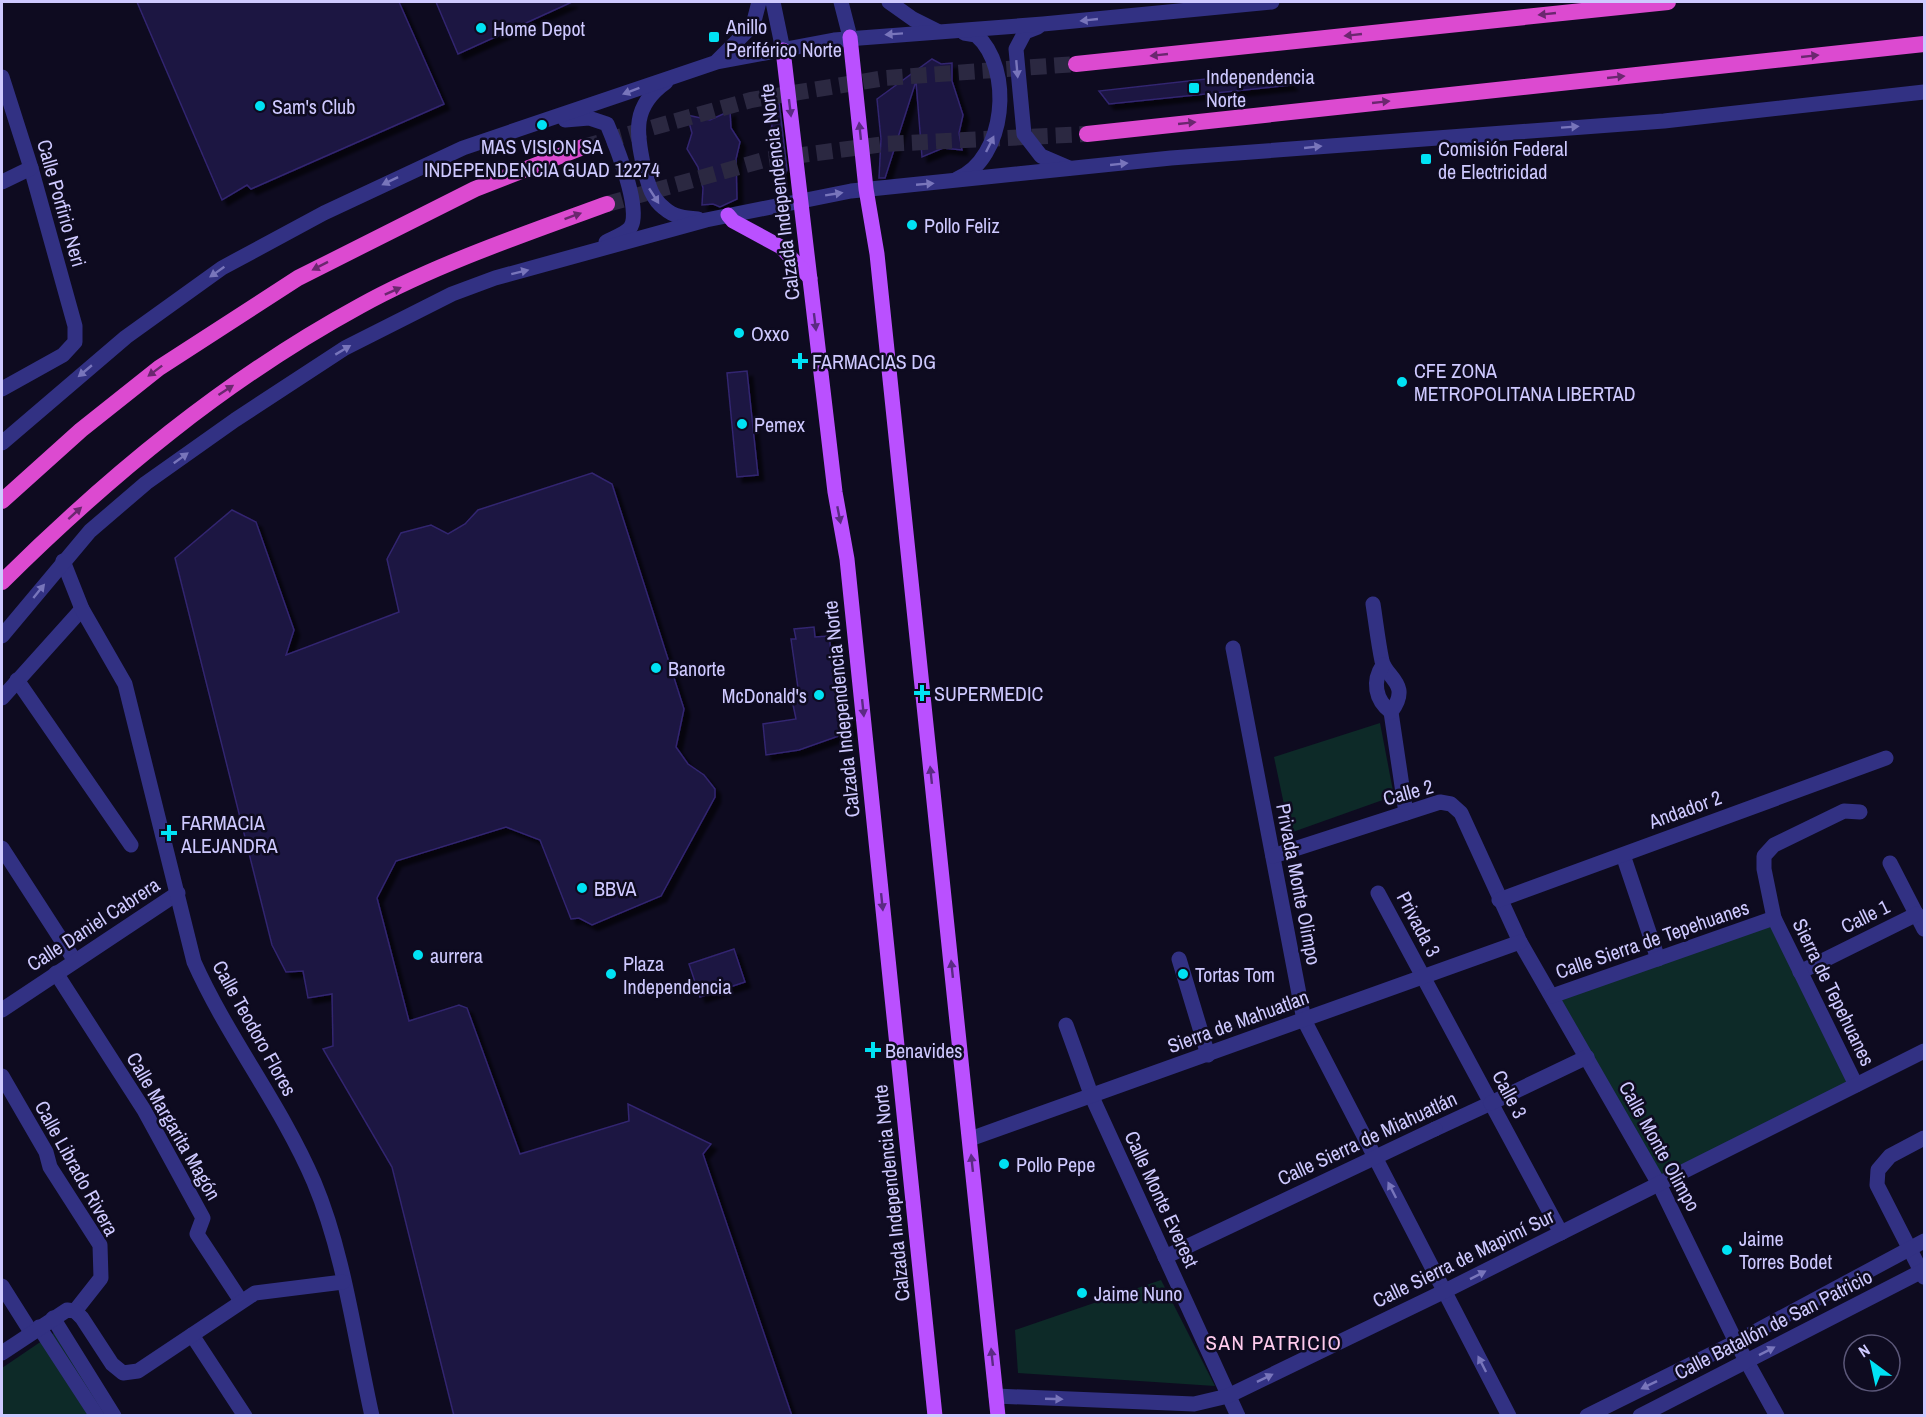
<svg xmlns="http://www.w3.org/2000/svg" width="1926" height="1417" viewBox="0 0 1926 1417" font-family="'Archivo Narrow',sans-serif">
<defs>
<filter id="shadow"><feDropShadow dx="5.5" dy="5.5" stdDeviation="1.5" flood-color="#0009"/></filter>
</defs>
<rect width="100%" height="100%" fill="#0e0b20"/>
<!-- green -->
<g fill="#0d2a28">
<path d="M1380 723 1394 796 1290 833 1274 757Z"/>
<path d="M1774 918 1856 1085 1659 1184 1552 996Z"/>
<path d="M1161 1280 1215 1386 1018 1373 1015 1330Z"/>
<path d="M61 1328 118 1416H2V1368Z"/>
</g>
<!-- building -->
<g fill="#1d1542" stroke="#322570" stroke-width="1.5" filter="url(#shadow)">
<path d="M137 2H399L444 104 251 189 247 185 222 200Z"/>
<path d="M436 2H572L458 54Z"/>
<path d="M932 59 941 64 952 63V81L963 115 959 133 962 150 943 148 922 157 916 81 885 178H879L881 139 877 99Z"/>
<path d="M1278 71 1292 85 1109 104 1099 91Z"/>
<path d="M778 93 787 170 777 193 772 165 775 157 771 149 774 143 770 134 772 125 770 116Z"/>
<path d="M730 111 731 128 740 142 736 159 737 199 720 207 713 204 702 205 703 188 698 167 687 149 692 133 687 115 710 120Z"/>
<path d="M747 371 758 475 737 477 727 373Z"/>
<path d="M592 473 612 484 684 709 676 747 688 764 704 775 715 789V797L661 896 592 925 579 918 571 919 540 840 506 827 396 861 377 898 409 1021 459 1005 467 1008 520 1154 629 1121 628 1104 711 1144 703 1154 792 1416H454L392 1167 323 1049 333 1046 332 994 308 998 303 971 286 972 272 945 175 558 232 510 256 522 294 630 286 655 399 612 387 559 401 533 431 525 448 534 465 524 478 510Z"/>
<path d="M814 627 815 637 829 636 839 713 848 711 850 732 799 750 766 755 763 724 796 719 790 690 798 688 791 639H796L794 629Z"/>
<path d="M734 949 745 982 700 997 689 964Z"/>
</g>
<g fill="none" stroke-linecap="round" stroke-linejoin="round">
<!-- trunk-tunnel -->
<g stroke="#2b2841" stroke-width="16" stroke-dasharray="16 8" stroke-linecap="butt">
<path d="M583 147 751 100 885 78 1076 64"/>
<path d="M607 204 764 160 885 144 1087 134"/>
</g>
<!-- pedestrian -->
<g stroke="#323183" stroke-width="15">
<path d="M17 680 131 845"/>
<path d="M2 698 82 609"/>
<path d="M2 848 75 961"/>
<path d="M56 973 144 1110 203 1218 197 1234 241 1301"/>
<path d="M2 1010 178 893"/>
<path d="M2 1076 46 1152 50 1167 100 1245 101 1278 75 1311"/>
<path d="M1435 1129 1491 1103"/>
<path d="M53 1318 114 1416"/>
<path d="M39 1327 97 1416"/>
<path d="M192 1335 245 1416"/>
</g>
<!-- minor -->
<g stroke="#323183" stroke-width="15">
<path d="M2 77 31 168 75 326V342L63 355 2 389"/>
<path d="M2 182 31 168"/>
<path d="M63 561 82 609 125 684 194 962C228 1038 281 1105 314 1182 344 1253 355 1340 372 1416"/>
<path d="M1373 604C1376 623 1378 642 1382 661 1386 678 1412 684 1391 712L1406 813"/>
<path d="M1233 648 1304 1020 1509 1416"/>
<path d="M1383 665C1372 681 1375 700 1391 712"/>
<path d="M1623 855 1658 959"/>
<path d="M1273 856 1440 802 1451 804 1461 813 1520 942 1659 1184 1736 1342 1777 1416"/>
<path d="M1890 863 1924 929"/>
<path d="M1378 893 1561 1233"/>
<path d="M1499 900 1886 758"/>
<path d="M1179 959 1208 1055"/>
<path d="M1800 972 1917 914"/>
<path d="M1552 996 1774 918"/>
<path d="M1066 1025 1092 1097 1238 1416"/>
<path d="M1856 1085 1774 918 1764 869V856L1774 845 1844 811 1860 812"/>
<path d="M1491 1103 1587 1057"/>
<path d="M1924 1138 1890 1156 1878 1170 1877 1185 1924 1277"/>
<path d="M970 1139 1520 942"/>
<path d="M1165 1257 1435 1129"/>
<path d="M2 1286 31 1332"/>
<path d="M2 1353 67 1310 75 1311 82 1318 112 1364 123 1373 138 1371 255 1293 343 1282"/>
<path d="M996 1396 1194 1404 1228 1396 1445 1291 1924 1051"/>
</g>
<!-- tertiary -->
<g stroke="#323183" stroke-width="15">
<path d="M773 2 783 50"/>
<path d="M841 2 850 37"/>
<path d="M889 2 913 19 937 31"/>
<path d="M1038 27 1025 32 1016 49 1024 134 1041 156 1069 168"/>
<path d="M717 61 753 25 759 2"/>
<path d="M666 82C632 106 636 132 644 168 648 183 651 198 664 208 674 217 685 218 698 219"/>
<path d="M565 120 589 118 607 124C615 143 643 212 630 228 625 234 613 238 606 242"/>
<path d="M957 179C1006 159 1014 68 976 35L964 33"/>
<path d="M2 443 126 337 222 268 324 213 463 148 717 62 834 40 1043 24 1272 2"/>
<path d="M2 636 90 531 146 483 235 420 345 348 452 294 495 278 706 220 851 191 1171 158 1664 121 1924 92"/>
<path d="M1587 1416 1736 1342 1924 1241"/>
<path d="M1640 1416 1924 1270"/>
</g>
<!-- primary -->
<g stroke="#ba50ff" stroke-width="15">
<path d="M850 37 866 189 877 254 998 1416"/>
<path d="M783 50 835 492 847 559 935 1416"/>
<path d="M728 215 733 221 781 247 810 278"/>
</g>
<!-- trunk -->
<g stroke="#dc4ad0" stroke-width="16">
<path d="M1076 64 1668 2"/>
<path d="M1087 134 1924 44"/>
<path d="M2 501 81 430 159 368 298 278 475 189 583 147"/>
<path d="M2 582C109 476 226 379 360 306 434 265 527 233 607 204"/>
</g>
</g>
<!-- one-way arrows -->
<defs><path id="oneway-solid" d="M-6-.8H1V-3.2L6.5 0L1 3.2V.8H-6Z" transform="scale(1.5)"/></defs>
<g fill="#6b276f">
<use href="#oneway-solid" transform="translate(1547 14) rotate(174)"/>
<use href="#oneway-solid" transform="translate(1353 35) rotate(174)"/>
<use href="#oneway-solid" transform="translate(1159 55) rotate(174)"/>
<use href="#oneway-solid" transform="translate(1810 56) rotate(-6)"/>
<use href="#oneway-solid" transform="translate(1616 77) rotate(-6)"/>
<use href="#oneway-solid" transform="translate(1381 102) rotate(-6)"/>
<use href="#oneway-solid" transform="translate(1187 123) rotate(-6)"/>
<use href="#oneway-solid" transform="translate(573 216) rotate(-20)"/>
<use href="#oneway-solid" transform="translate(320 266) rotate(153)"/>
<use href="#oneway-solid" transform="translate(393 291) rotate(-24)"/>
<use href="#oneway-solid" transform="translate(155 371) rotate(143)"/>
<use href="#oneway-solid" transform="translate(226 390) rotate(-33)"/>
<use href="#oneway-solid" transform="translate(75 513) rotate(-42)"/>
</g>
<g fill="#7875bb">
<use href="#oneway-solid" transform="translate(1089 20) rotate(174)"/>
<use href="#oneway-solid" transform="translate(894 34) rotate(176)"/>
<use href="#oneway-solid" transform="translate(1017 69) rotate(85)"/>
<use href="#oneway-solid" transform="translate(631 91) rotate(159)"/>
<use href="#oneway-solid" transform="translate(1570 127) rotate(-4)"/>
<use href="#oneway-solid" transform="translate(990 144) rotate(-64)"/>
<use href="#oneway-solid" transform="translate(1313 147) rotate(-6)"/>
<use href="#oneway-solid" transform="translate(1119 164) rotate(-6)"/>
<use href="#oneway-solid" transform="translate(390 181) rotate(154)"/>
<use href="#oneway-solid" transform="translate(925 184) rotate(-5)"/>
<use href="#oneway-solid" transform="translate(834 194) rotate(-9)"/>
<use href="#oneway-solid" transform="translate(654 196) rotate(57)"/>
<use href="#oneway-solid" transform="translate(217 272) rotate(145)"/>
<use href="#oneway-solid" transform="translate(520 272) rotate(-14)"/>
<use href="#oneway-solid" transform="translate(343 350) rotate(-31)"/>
<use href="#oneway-solid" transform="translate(85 371) rotate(140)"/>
<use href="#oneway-solid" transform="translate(181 458) rotate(-36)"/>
<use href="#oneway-solid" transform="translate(39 591) rotate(-51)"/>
<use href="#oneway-solid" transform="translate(1392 1190) rotate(-117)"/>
<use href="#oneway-solid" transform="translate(1478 1275) rotate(-27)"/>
<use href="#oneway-solid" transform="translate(1767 1351) rotate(-27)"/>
<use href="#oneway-solid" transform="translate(1482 1364) rotate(-117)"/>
<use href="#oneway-solid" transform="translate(1265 1378) rotate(-26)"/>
<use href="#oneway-solid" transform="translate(1649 1385) rotate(154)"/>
<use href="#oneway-solid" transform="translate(1054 1399) rotate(2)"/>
</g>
<g fill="#5b2a84">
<use href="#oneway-solid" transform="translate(790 108) rotate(83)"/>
<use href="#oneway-solid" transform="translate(860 131) rotate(-96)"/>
<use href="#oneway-solid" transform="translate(815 322) rotate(83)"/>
<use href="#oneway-solid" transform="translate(839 515) rotate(79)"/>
<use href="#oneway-solid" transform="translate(863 708) rotate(84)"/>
<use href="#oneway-solid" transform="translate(931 775) rotate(-96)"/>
<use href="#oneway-solid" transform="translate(882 902) rotate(84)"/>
<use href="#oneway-solid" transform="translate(952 969) rotate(-96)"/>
<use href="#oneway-solid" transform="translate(972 1163) rotate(-96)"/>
<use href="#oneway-solid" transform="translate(992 1357) rotate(-96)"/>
</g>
<!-- markers -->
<g fill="#00e2f4" stroke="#0e0b20" stroke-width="2">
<circle cx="481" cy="28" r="6"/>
<rect x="708" y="31" width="12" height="12" rx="3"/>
<rect x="1188" y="82" width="12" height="12" rx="3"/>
<circle cx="260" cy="106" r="6"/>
<circle cx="542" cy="125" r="6"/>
<rect x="1420" y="153" width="12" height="12" rx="3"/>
<circle cx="912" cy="225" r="6"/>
<circle cx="739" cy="333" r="6"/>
<path d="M797 352h6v6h6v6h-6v6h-6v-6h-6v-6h6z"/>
<circle cx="1402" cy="382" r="6"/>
<circle cx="742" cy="424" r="6"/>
<circle cx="656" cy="668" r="6"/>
<path d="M919 684h6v6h6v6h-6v6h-6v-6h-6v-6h6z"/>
<circle cx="819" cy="695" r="6"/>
<path d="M166 824h6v6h6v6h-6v6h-6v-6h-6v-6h6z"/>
<circle cx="582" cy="888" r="6"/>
<circle cx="418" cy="955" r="6"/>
<circle cx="611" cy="974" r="6"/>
<circle cx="1183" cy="974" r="6"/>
<path d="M870 1041h6v6h6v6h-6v6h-6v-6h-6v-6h6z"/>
<circle cx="1004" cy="1164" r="6"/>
<circle cx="1727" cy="1250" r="6"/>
<circle cx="1082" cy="1293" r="6"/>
</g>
<g text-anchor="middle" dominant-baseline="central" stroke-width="5" stroke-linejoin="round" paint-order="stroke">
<!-- poi labels -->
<g font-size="20" fill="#cec9ff" stroke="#0e0b20" text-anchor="start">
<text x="726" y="26">Anillo<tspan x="726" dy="23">Periférico Norte</tspan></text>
<text x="493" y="28">Home Depot</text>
<text x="1206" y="76">Independencia<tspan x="1206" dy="23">Norte</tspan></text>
<text x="272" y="106">Sam's Club</text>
<text x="542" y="146" text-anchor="middle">MAS VISION SA<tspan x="542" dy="23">INDEPENDENCIA GUAD 12274</tspan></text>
<text x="1438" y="148">Comisión Federal<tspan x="1438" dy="23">de Electricidad</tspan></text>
<text x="924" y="225">Pollo Feliz</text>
<text x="751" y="333">Oxxo</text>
<text x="812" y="361">FARMACIAS DG</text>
<text x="1414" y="370">CFE ZONA<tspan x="1414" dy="23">METROPOLITANA LIBERTAD</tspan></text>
<text x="754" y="424">Pemex</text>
<text x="668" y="668">Banorte</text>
<text x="934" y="693">SUPERMEDIC</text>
<text x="807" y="695" text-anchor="end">McDonald's</text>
<text x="181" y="822">FARMACIA<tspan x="181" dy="23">ALEJANDRA</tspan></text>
<text x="594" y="888">BBVA</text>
<text x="430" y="955">aurrera</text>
<text x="623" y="963">Plaza<tspan x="623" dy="23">Independencia</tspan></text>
<text x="1195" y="974">Tortas Tom</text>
<text x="885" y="1050">Benavides</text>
<text x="1016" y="1164">Pollo Pepe</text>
<text x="1739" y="1238">Jaime<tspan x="1739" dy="23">Torres Bodet</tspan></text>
<text x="1094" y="1293">Jaime Nuno</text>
</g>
<!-- street labels -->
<g font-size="20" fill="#cec9ff" stroke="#0e0b20">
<text transform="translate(779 192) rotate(-97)">Calzada Independencia Norte</text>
<text transform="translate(62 203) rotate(74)">Calle Porfirio Neri</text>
<text transform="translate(841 709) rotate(-96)">Calzada Independencia Norte</text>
<text transform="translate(1408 792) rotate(-15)">Calle 2</text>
<text transform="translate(1685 809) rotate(-20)">Andador 2</text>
<text transform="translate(1299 884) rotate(79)">Privada Monte Olimpo</text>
<text transform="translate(1865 916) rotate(-26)">Calle 1</text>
<text transform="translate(93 924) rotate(-33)">Calle Daniel Cabrera</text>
<text transform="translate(1419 924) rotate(62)">Privada 3</text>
<text transform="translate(1652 939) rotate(-19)">Calle Sierra de Tepehuanes</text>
<text transform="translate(1834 992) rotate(64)">Sierra de Tepehuanes</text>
<text transform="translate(1238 1021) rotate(-20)">Sierra de Mahuatlan</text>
<text transform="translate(255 1028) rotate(61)">Calle Teodoro Flores</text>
<text transform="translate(1510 1094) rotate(62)">Calle 3</text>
<text transform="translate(174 1126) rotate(60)">Calle Margarita Magón</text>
<text transform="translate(1367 1138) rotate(-25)">Calle Sierra de Miahuatlán</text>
<text transform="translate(1660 1146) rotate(61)">Calle Monte Olimpo</text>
<text transform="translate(77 1168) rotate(61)">Calle Librado Rivera</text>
<text transform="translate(891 1193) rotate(-96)">Calzada Independencia Norte</text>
<text transform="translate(1162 1199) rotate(65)">Calle Monte Everest</text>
<text transform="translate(1463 1258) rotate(-26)">Calle Sierra de Mapimí Sur</text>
<text transform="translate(1773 1324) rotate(-27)">Calle Batallón de San Patricio</text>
</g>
<!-- neighbourhood labels -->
<g font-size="21" letter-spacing="1.5" fill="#ffcbed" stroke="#0e0b20">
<text x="1274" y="1342">SAN PATRICIO</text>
</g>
</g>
<!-- border -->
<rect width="1926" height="1417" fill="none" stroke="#cec9ff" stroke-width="6"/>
<!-- north arrow -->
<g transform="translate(1872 1363) rotate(327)"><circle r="28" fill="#0e0b20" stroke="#5b5779" stroke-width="1.5"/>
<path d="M0-4.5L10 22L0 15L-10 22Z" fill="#00e2f4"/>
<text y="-9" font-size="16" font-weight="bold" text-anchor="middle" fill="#cec9ff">N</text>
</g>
</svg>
